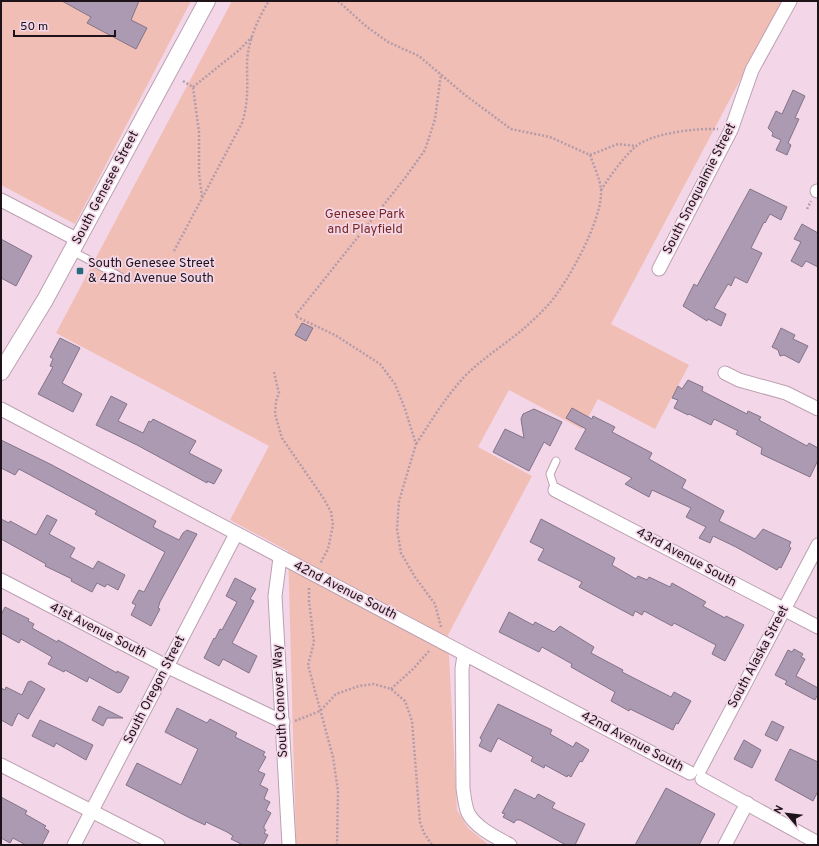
<svg xmlns="http://www.w3.org/2000/svg" width="819" height="846" viewBox="0 0 819 846" font-family="Overpass,sans-serif">
<rect width="100%" height="100%" fill="#f3d7e8"/>
<!-- green -->
<g fill="#f1beb5">
<path d="M1 1H191L75 224 1 185Z"/>
<path d="M232 1H782L611 324 689 365 655 429 598 399 582 429 509 390 478 447 532 476 448 635 457 810 468 828 489 845H296L288 551 230 520 269 446 56 333Z"/>
</g>
<!-- building -->
<g fill="#ab9ab1" stroke="#837389">
<path d="M62 1H139L131 20 147 28 136 49 87 23 91 17Z"/>
<path d="M793 90 805 96 795 118 799 119 788 143 791 145 787 155 776 150 781 140 772 136 773 133 768 128 776 111 782 114Z"/>
<path d="M750 189 787 207 781 220 770 214 765 223 764 222 751 248 762 253 747 283 735 277 731 286 728 284 714 308 726 314 721 326 708 319 707 321 683 306 694 284 697 286Z"/>
<path d="M802 224 818 233V267L806 261 802 267 791 261 801 242 794 239Z"/>
<path d="M1 239 32 256 16 286 1 278Z"/>
<path d="M302 323 313 328 306 341 295 335Z"/>
<path d="M781 328 795 335 793 339 808 346 799 363 784 355 780 356 778 350 772 347Z"/>
<path d="M60 338 80 348 62 383 82 394 73 412 38 394 53 367 50 366 53 359 50 357Z"/>
<path d="M688 380 703 387 702 391 747 414 748 411 761 417 759 420 807 446 809 443 818 448V460L810 477 761 454 762 448 736 434 738 431 714 419 711 425 689 414 688 415 674 408 678 400 672 398 678 386 682 389Z"/>
<path d="M111 396 127 404 118 421 143 433 149 421 151 422 153 419 196 441 189 453 222 470 214 484 207 481V483L137 445 96 425Z"/>
<path d="M572 408 592 419 593 416 615 427 612 432 652 453 649 459 686 480 682 488 724 511 719 521 755 539 763 529 791 542 789 546 791 548 781 568 779 567 777 570 736 547 713 536 710 543 699 538 706 527 686 517 691 508 652 490 649 497 625 484 632 478 575 449 586 429 566 418Z"/>
<path d="M534 409 562 422 550 446 544 442 529 471 493 452 505 429 524 438 521 419 523 414Z"/>
<path d="M1 440 52 465 156 521 153 527 179 540 183 533 187 530 197 534 160 602 158 608 160 609 151 626 131 615 136 605 132 603 139 590 144 592 165 552 95 514 97 511 19 469 15 475 1 468Z"/>
<path d="M47 515 57 520 49 534 75 548 70 557 93 569 98 561 125 575 118 590 107 584 105 587 97 583 92 592 71 581 72 579 45 566 46 564 1 539V519L9 523 10 521 36 535Z"/>
<path d="M541 519 615 558 612 565 636 579 638 576 647 580 649 577 670 587 672 583 706 602 703 606 725 618 726 616 744 625 725 661 712 654 716 645 674 623 672 626 644 611 642 615 635 611 633 616 579 587 582 582 538 560 544 549 530 542Z"/>
<path d="M235 578 256 589 250 599 254 601 232 643 257 656 249 673 223 659 219 666 204 658 214 638 215 639 220 629 222 630 237 602 226 596Z"/>
<path d="M5 607 29 619 28 621 34 624 32 628 57 642 58 640 117 673V671L129 677 121 692 118 693 89 677 87 682 65 670 64 672 48 664 52 657 21 639 19 643 1 633V615Z"/>
<path d="M509 612 533 625 535 622 554 632 560 626 594 647 591 653 623 670 622 672 671 697 674 692 691 701 678 724 676 723 673 730 630 709 629 711 611 701 615 692 571 667 572 664 542 647 539 652 499 632Z"/>
<path d="M794 649 803 654 801 657 805 659 796 676 818 688V694L815 700 785 684 787 681 775 675 788 650 792 652Z"/>
<path d="M31 681 45 689 28 719 18 713 12 726 1 720V688L5 690 6 687 22 695 28 682Z"/>
<path d="M498 704 552 730 550 734 573 747 576 742 589 750 582 762 580 761 571 777 568 775 567 777 545 765 544 768 531 761 533 757 498 738 491 752 479 746 482 740 480 738Z"/>
<path d="M99 706 123 718H107L103 726 92 720Z"/>
<path d="M177 708 207 723 210 719 237 733 235 737 265 752 263 755 266 757 258 771 265 774 260 785 268 789 264 799 270 802 266 810 271 813 264 826V829L266 830 264 833 268 835 263 845H243L231 839 233 836 227 832 206 822 205 825 190 818 126 785 137 763 181 785 198 749 165 732Z"/>
<path d="M40 720 93 745 86 760 56 743 54 747 32 736Z"/>
<path d="M772 721 784 727 777 741 765 735Z"/>
<path d="M744 740 761 750 752 768 734 759Z"/>
<path d="M790 749 818 762V791L813 801 775 780Z"/>
<path d="M666 788 715 814 699 845H635Z"/>
<path d="M515 789 535 799 538 794 555 803 552 808 585 824 575 845H566L520 820H516L514 823 503 817 505 814 502 813Z"/>
<path d="M1 797 27 811 25 814 46 826 44 828 49 831 42 845H26L13 838 10 843 1 838Z"/>
</g>
<g fill="none" stroke-linecap="round" stroke-linejoin="round">
<defs>
<g id="service">
<path d="M72 251 121 277"/>
<path d="M555 490 550 474 556 461"/>
</g>
<g id="minor">
<path d="M817 191H818"/>
<path d="M1 200 78 240"/>
<path d="M659 269 731 130 752 70 790 1"/>
<path d="M725 373 739 380 786 393 818 409"/>
<path d="M1 409 690 773"/>
<path d="M555 490 818 627"/>
<path d="M280 558 275 596 289 845"/>
<path d="M1 580 168 667 283 722"/>
<path d="M464 655 462 669 463 788C464 796 465 806 468 813 476 828 496 837 510 845"/>
<path d="M1 765 158 845"/>
<path d="M700 769 818 545"/>
<path d="M702 779 818 843"/>
<path d="M74 845 236 534"/>
<path d="M725 845 747 803"/>
</g>
<path id="tertiary" d="M1 372 45 300 207 1"/>
</defs>
<!-- service casing -->
<use href="#service" stroke="#bca1b2" stroke-width="9"/>
<!-- minor casing -->
<use href="#minor" stroke="#bca1b2" stroke-width="15"/>
<!-- tertiary casing -->
<use href="#tertiary" stroke="#bca1b2" stroke-width="18"/>
<!-- path -->
<g stroke="#b39caa" stroke-width="2.5" stroke-dasharray="2 2" stroke-linecap="butt">
<path d="M338 1 367 27 388 42 419 56 465 95 511 129 550 137 590 155C594 166 600 179 601 190 603 219 568 282 549 304 541 313 531 322 522 330 504 345 483 358 466 375 446 396 432 420 416 444"/>
<path d="M183 81 193 87 199 132V173L202 197"/>
<path d="M193 87 238 51 252 37"/>
<path d="M590 155 618 144 636 146"/>
<path d="M601 190C611 175 622 159 635 147 651 133 697 128 718 129"/>
<path d="M807 209 811 201"/>
<path d="M174 251 242 123C249 101 247 84 247 62 248 41 258 18 269 1"/>
<path d="M274 372 279 393 276 401 275 414 282 438 324 499 331 512 333 525 328 549 320 564"/>
<path d="M309 588V601L314 642 308 665 333 757 338 791 337 845"/>
<path d="M441 627 435 604 415 577 401 553 397 529 399 501 416 444 405 409 395 384 380 364 335 335 295 316 405 178 425 150 435 119 441 74"/>
<path d="M391 689 413 669 429 651"/>
<path d="M295 721 320 711 336 694 359 686 374 684 391 689 405 701 412 721 420 822 424 833 432 845"/>
</g>
<!-- service -->
<use href="#service" stroke="#fff" stroke-width="7"/>
<!-- minor -->
<use href="#minor" stroke="#fff" stroke-width="13"/>
<!-- tertiary -->
<use href="#tertiary" stroke="#fff" stroke-width="16"/>
</g>
<!-- markers -->
<rect fill="#296b7e" stroke="#f3d7e8" stroke-width="1.5" x="76" y="267" width="8" height="8" rx="2"/>
<g text-anchor="middle" dominant-baseline="central" stroke-width="3.5" stroke-linejoin="round" paint-order="stroke">
<!-- street labels -->
<g font-size="13" fill="#1d1319" stroke="#f3d7e8">
<text transform="translate(106 188) rotate(-62)">South Genesee Street</text>
<text transform="translate(700 189) rotate(-63)">South Snoqualmie Street</text>
<text transform="translate(686 558) rotate(28)">43rd Avenue South</text>
<text transform="translate(345 591) rotate(27)">42nd Avenue South</text>
<text transform="translate(98 631) rotate(27)">41st Avenue South</text>
<text transform="translate(759 657) rotate(-62)">South Alaska Street</text>
<text transform="translate(155 690) rotate(-63)">South Oregon Street</text>
<text transform="translate(281 701) rotate(-93)">South Conover Way</text>
<text transform="translate(632 742) rotate(28)">42nd Avenue South</text>
</g>
<!-- park labels -->
<g font-size="13" fill="#79271f" stroke="#f3d7e8">
<text x="365" y="215">Genesee Park<tspan x="365" dy="15">and Playfield</tspan></text>
</g>
<!-- poi labels -->
<g font-size="13" fill="#1d1319" stroke="#f3d7e8" text-anchor="start">
<text x="88" y="264">South Genesee Street<tspan x="88" dy="15">&amp; 42nd Avenue South</tspan></text>
</g>
</g>
<!-- border -->
<rect width="819" height="846" fill="none" stroke="#1d1319" stroke-width="4"/>
<!-- north arrow -->
<g transform="translate(787 814) rotate(298)" stroke="#f3d7e8" stroke-width="3" paint-order="stroke">
<path d="M0-3L7 15L0 10L-7 15Z" fill="#1d1319"/>
<text y="-6" font-size="11" font-weight="bold" text-anchor="middle" fill="#1d1319">N</text>
</g>
<!-- scale -->
<path d="M14 30v6h101v-6" fill="none" stroke="#1d1319" stroke-width="2"/>
<text x="20" y="30" font-size="12" fill="#1d1319" stroke="#f3d7e8" stroke-width="3" paint-order="stroke">50 m</text>
</svg>
